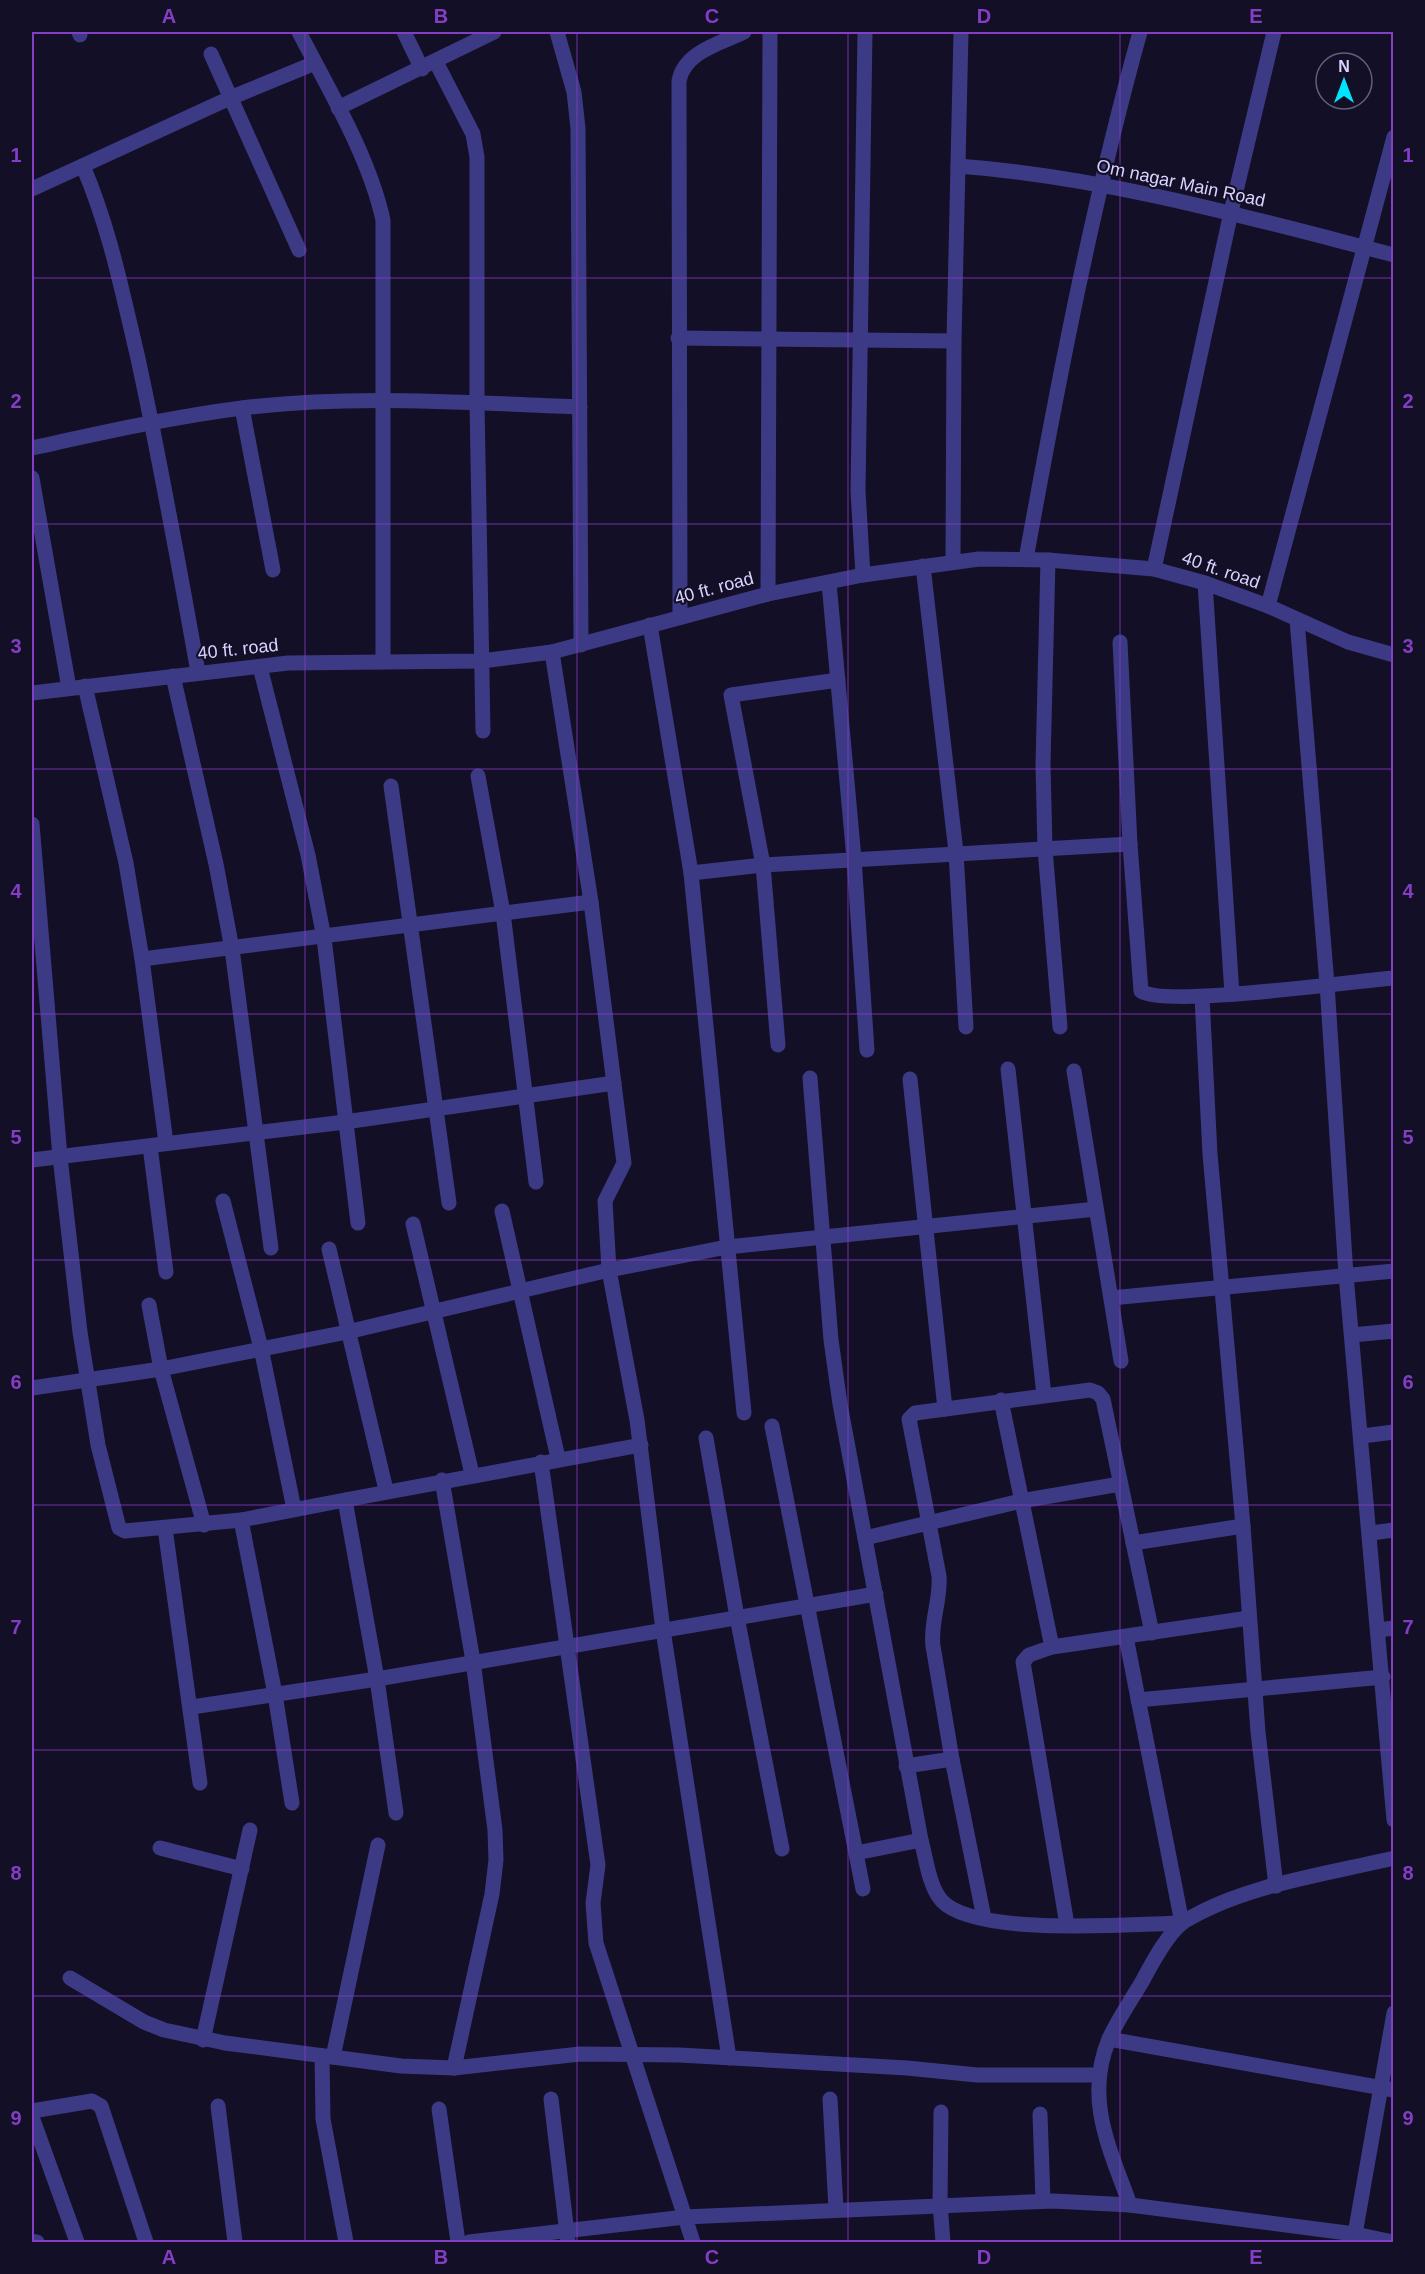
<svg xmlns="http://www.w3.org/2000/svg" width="1425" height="2274" viewBox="0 0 1425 2274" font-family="Helvetica,sans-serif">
<rect width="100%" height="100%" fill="#130f26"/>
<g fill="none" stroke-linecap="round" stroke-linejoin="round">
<!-- minor -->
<g stroke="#3d3a85" stroke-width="15">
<path d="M79 32 80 35"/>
<path d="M299 32C329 90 369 156 383 220V662"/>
<path d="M404 32 422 69"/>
<path d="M557 32 574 92 578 128 581 645"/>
<path d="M211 54 299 250"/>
<path d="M436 62 473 134 477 157V404L483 731"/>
<path d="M338 108 494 32"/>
<path d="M83 166C110 230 121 287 137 354 160 459 179 566 198 672"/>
<path d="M958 166C1106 177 1250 218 1394 255"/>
<path d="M32 189 230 98 315 63"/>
<path d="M678 338 954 341"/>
<path d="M242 408 273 570"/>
<path d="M32 448C101 433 171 417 242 408 355 394 468 403 580 407"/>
<path d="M32 478 69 688"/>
<path d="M1026 559C1058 382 1092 205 1140 32"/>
<path d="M1048 560 1043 765 1045 849 1060 1027"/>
<path d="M953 561 954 341 961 32"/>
<path d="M923 566 956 852 966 1027"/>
<path d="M1154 569 1231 212 1274 32"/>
<path d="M863 575 858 491 865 32"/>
<path d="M829 583 854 859 867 1050"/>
<path d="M1205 583 1232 994"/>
<path d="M768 594 770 32"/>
<path d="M1268 606 1394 137"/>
<path d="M680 617 679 81C684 52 721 43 744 32"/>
<path d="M1297 620 1327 984 1346 1275 1394 1820"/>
<path d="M650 625 691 873 744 1413"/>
<path d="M1120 642 1130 844 1141 991C1164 1008 1353 981 1394 978"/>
<path d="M552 652 591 902 624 1163 605 1201 609 1270 637 1420 663 1630 729 2058"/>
<path d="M260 667 308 855 324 938 358 1223"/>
<path d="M173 676 216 864 232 949 271 1248"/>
<path d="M85 686 126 863 142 959 166 1143"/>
<path d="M32 693 288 663 482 661 552 652 768 594 863 575 979 559 1048 560 1154 569 1205 583 1268 606 1348 642 1394 655"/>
<path d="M478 776 503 913 536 1182"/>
<path d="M391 786 449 1203"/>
<path d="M32 824 60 1157 80 1332 98 1445 119 1528 125 1531 241 1520 345 1500"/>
<path d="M691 873 763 865 1130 844"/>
<path d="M142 959 591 902"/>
<path d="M1202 997 1210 1154 1243 1526 1258 1732 1276 1886"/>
<path d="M778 1045 763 865 731 695 838 680"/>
<path d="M1008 1069 1044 1395"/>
<path d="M1074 1071 1121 1361"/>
<path d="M810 1078 831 1340 840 1404 921 1840C926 1858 929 1887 942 1901 976 1937 1132 1924 1182 1923L1126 1637"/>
<path d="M910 1079 945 1409"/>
<path d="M150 1146 166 1272"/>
<path d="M32 1160 345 1122 614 1083"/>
<path d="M223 1201 261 1348 294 1509"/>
<path d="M502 1211 558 1458"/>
<path d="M413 1224 472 1474"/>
<path d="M329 1249 386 1490"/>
<path d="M1111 1298 1394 1271"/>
<path d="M149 1305 161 1369 204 1525"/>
<path d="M1352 1335 1394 1331"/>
<path d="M32 1388 161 1369 347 1332 609 1270 727 1247 1096 1209"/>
<path d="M1001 1400 1052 1647"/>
<path d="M772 1426 863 1889"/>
<path d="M1362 1436 1394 1432"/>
<path d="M706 1438 737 1617 782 1849"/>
<path d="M541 1462 598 1865 593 1903 596 1943 693 2242"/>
<path d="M442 1480 473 1661 495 1830 496 1860 492 1894 454 2068"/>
<path d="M241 1520 275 1694 292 1803"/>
<path d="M165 1528 200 1783"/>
<path d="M1371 1533 1394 1530"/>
<path d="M865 1538 1021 1501 1120 1484"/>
<path d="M1133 1543 1243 1526"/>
<path d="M1378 1630 1394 1628"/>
<path d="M1138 1700 1383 1677"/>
<path d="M192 1707 377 1679 876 1594"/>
<path d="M906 1766 952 1759"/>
<path d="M396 1813 377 1679 345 1500 641 1445"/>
<path d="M160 1848 242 1869"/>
<path d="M856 1853 921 1840"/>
<path d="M984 1918 952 1759 933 1646C930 1622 941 1600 939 1576L909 1419 915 1413 1090 1390 1098 1393 1103 1399 1152 1633"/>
<path d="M1067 1925 1023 1662 1029 1655 1052 1647 1249 1618"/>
<path d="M70 1978 144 2022 164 2030 225 2043 401 2066 454 2068 580 2054 679 2055 907 2068 977 2075H1098"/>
<path d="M1109 2039 1394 2090"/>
<path d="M203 2040 250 1830"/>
<path d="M322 2056 323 2119 346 2242"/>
<path d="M333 2057 378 1845"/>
<path d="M551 2099 568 2242"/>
<path d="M830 2099 836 2209"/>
<path d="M218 2106 235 2242"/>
<path d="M439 2109 458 2242"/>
<path d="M32 2111 92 2101 101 2106 146 2242"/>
<path d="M941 2112 940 2204 943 2242"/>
<path d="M1040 2114 1043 2201"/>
<path d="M32 2117 77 2242"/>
<path d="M1130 2205C1110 2149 1084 2099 1109 2039 1118 2019 1132 1999 1143 1980 1152 1963 1169 1931 1185 1921 1244 1885 1327 1874 1394 1858"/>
<path d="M1355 2234 1394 2013"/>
<path d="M32 2241 37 2242"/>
<path d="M469 2242 685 2217 1053 2201 1130 2205 1355 2234 1393 2242"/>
</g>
</g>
<!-- grid -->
<path fill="none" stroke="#843dc5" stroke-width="1.5" stroke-opacity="0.55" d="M305 32V2242M577 32V2242M848 32V2242M1120 32V2242M32 278H1394M32 524H1394M32 769H1394M32 1014H1394M32 1260H1394M32 1505H1394M32 1750H1394M32 1996H1394"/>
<g text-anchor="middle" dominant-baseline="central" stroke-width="4.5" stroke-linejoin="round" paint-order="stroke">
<!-- street labels -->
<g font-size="18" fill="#d9d4ff" stroke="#130f26">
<text transform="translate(1181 183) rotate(12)">Om nagar Main Road</text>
<text transform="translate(1221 570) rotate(19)">40 ft. road</text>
<text transform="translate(714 588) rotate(-15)">40 ft. road</text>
<text transform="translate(238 649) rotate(-6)">40 ft. road</text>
</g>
</g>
<!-- border -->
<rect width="1425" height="2274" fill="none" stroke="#130f26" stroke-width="66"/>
<!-- north arrow -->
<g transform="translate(1344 81)"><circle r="28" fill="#130f26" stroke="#625e7d" stroke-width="1.5"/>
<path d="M0-4.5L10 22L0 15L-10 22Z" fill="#00e5ff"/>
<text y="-9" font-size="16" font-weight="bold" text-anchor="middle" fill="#d9d4ff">N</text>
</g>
<rect x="33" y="33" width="1359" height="2208" fill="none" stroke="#843dc5" stroke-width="2"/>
<g font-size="20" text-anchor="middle" font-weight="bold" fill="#843dc5">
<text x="169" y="23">A</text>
<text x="441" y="23">B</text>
<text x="712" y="23">C</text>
<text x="984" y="23">D</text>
<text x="1256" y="23">E</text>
<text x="16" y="162">1</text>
<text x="1408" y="162">1</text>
<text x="16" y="408">2</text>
<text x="1408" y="408">2</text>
<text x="16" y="653">3</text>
<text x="1408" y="653">3</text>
<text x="16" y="898">4</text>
<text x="1408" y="898">4</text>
<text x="16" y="1144">5</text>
<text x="1408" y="1144">5</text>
<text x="16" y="1389">6</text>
<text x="1408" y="1389">6</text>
<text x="16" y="1634">7</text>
<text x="1408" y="1634">7</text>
<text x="16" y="1880">8</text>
<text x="1408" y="1880">8</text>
<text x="16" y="2125">9</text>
<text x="1408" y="2125">9</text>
<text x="169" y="2264">A</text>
<text x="441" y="2264">B</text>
<text x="712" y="2264">C</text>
<text x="984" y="2264">D</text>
<text x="1256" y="2264">E</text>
</g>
</svg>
